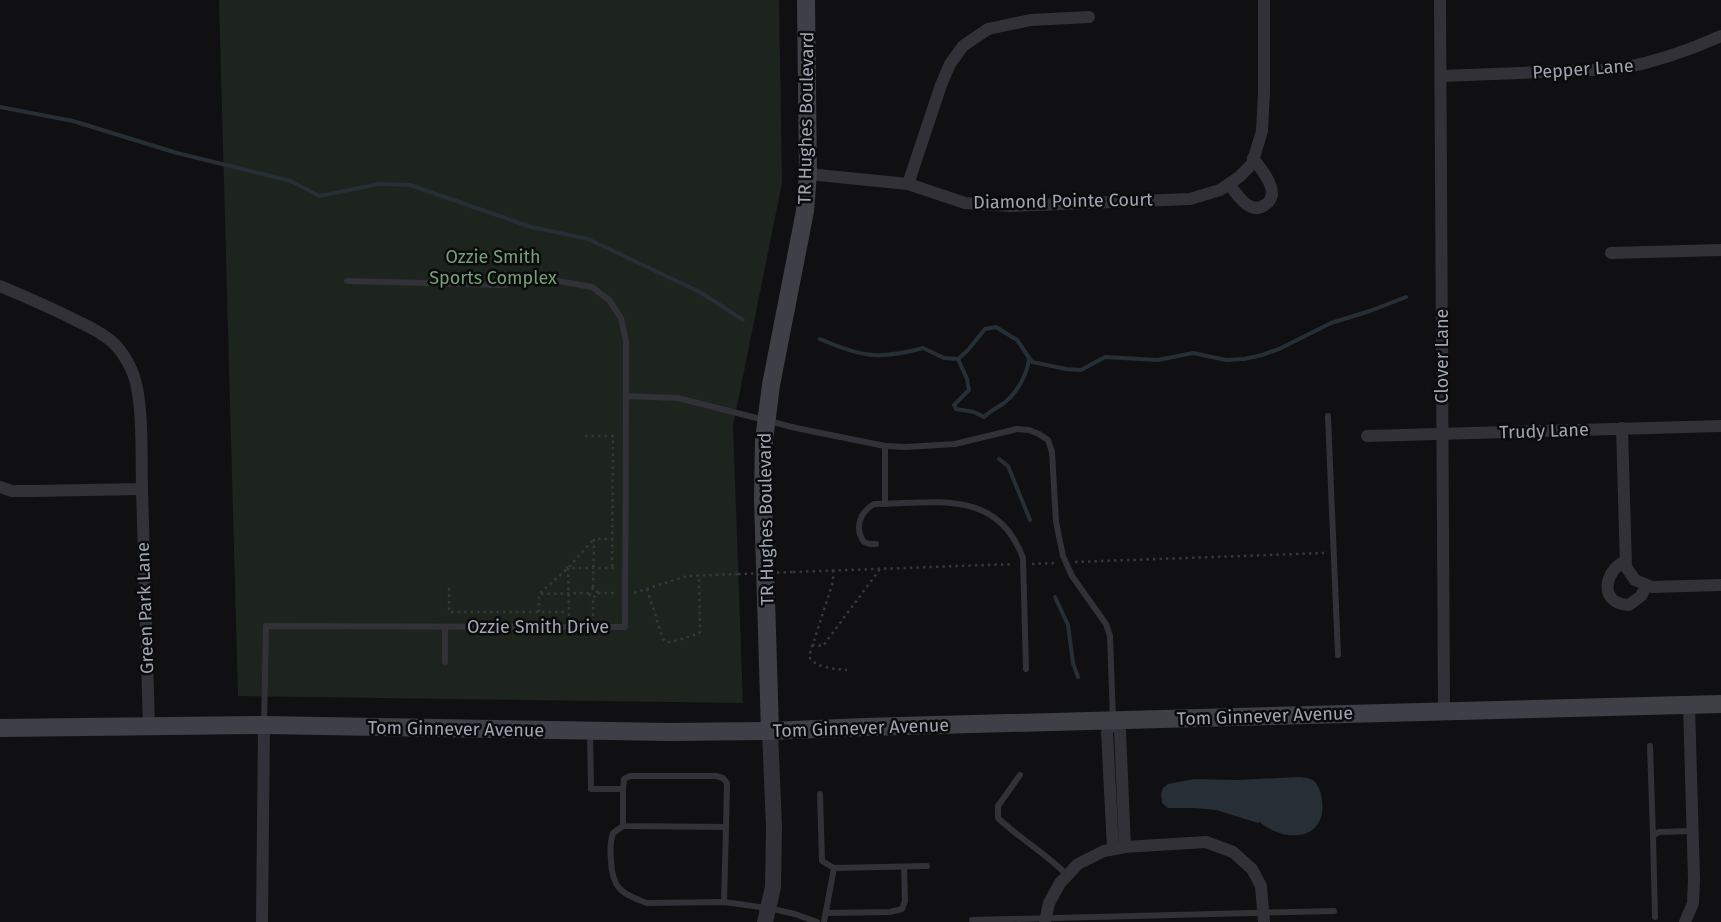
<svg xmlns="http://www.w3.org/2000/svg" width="1721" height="922" viewBox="0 0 1721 922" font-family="'Fira Sans',sans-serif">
<rect width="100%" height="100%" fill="#101012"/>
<!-- green -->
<path fill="#1c241d" d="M219 0H779L782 183 733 426 743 703 238 696Z"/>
<!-- water -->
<path fill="#262e36" d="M1299 777C1304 777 1310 778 1314 781 1323 789 1325 812 1319 822 1307 844 1274 835 1260 822L1258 823 1216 810 1194 808H1168L1162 803 1161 794 1163 788 1168 784 1194 779 1236 780Z"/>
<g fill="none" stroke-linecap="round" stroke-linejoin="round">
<!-- stream -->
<g stroke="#262e36" stroke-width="4">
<path d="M0 107 73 121 177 153 291 181 319 196 379 184 410 185 531 227 588 239 700 292 743 320"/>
<path d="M820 339C861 357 880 360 923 348L944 358 958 359 968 350 985 329 996 327 1017 340 1032 362 1066 369 1081 370 1105 357 1158 360 1193 353 1226 360 1244 359 1262 355 1279 349 1331 323 1370 311 1406 297"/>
<path d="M958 359 967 379 969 390 954 405 956 409 974 412 984 417C990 411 997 408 1004 403 1017 393 1027 375 1029 359"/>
<path d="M999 459 1008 466 1030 520"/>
<path d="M1055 597 1068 625 1073 663 1078 677"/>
</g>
<!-- path -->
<g stroke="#37383e" stroke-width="2.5" stroke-dasharray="2.5 4" stroke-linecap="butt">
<path d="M585 436H613L612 568"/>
<path d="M1075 562 1324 553"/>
<path d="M1032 564 1056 563"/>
<path d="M566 567 568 568H615"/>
<path d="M568 568 569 617"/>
<path d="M833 570V582L809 656C814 668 836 669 847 670"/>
<path d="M793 572 1014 564"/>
<path d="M593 587 594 539H612"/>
<path d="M449 588V612H568"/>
<path d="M647 589 663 639 666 642H671L698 634 700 632 699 575"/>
<path d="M598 593H617"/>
<path d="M634 593 687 576 738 574"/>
<path d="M541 594 588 593 593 588 598 593 593 598 588 593"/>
<path d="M539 612V594L568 568 594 539"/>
<path d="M593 616V598"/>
<path d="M812 645 823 646 880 569"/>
</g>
<!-- service -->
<g stroke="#313137" stroke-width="6">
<path d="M347 281 503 285 546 279 592 287 609 300 621 318 626 341V396"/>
<path d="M1328 416 1338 655"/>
<path d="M885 446V504"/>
<path d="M876 544H870L864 542C854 528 860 512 874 504 933 504 997 487 1023 558L1026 669"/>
<path d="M445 662V627"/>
<path d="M264 724 266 626 625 627 626 396 678 398 796 428 885 446 906 447 955 444 1017 429 1029 430 1039 434 1048 440 1052 452 1056 522 1063 556 1072 576 1106 624 1110 636 1113 719"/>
<path d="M590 732 591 789H623V826L726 827 724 902"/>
<path d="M1650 746 1653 836"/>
<path d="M1020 775 998 806V818C1020 839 1047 854 1067 875"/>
<path d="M623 789 624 779 630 776H716L723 778 727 783 726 827"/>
<path d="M820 794 822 861 834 868"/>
<path d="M623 826 613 833C610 842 610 851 611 860 612 888 621 894 647 903L724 902 768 908 795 914 817 922"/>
<path d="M826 913 890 912 902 909 905 901 904 867"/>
<path d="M1655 917 1653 836 1659 832 1693 831"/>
<path d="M972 920 1334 911"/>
<path d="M824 922 834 868 927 866"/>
</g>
<!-- minor -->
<g stroke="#313137" stroke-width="12">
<path d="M1440 0 1444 711"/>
<path d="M1441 76 1619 69C1655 62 1688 51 1721 36"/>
<path d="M808 174 908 184 965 203 1010 206 1190 199 1220 190 1239 177 1252 164 1262 131 1264 92V0"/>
<path d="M908 184 941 85 950 64 963 46 988 29 1031 20 1089 17"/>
<path d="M1229 184C1237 195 1251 217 1266 204 1270 202 1271 198 1272 194 1272 181 1260 168 1253 158"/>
<path d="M1611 253 1721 250"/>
<path d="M0 286C26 297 52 308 77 321 88 326 100 332 110 340 119 347 128 361 132 371 144 399 141 458 142 489L32 491H12L0 487"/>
<path d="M1622 428 1626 567 1635 580 1652 587 1721 585"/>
<path d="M1367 436 1721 426"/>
<path d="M142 489 149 727"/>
<path d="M1625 561C1603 572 1599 604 1629 605L1641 596 1646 586"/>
<path d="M1113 849 1107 732 1113 721 1120 731 1125 847"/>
<path d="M262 922 264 725"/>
<path d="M1045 922 1049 903 1060 883 1078 864 1104 851 1125 847 1206 842 1233 852 1252 869 1261 886 1264 922"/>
<path d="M1685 922 1693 903 1694 879 1689 705"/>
</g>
<!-- tertiary -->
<path stroke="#313137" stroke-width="16" d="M765 922 773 887 774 827 770 731"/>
<!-- secondary -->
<g stroke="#3f4047" stroke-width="18">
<path d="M0 728 264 725 669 732 770 731 864 727 1721 704"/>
<path d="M770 731 763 499 764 440 771 385 805 211 808 174 806 0"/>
</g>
<!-- path-bridge -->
<path stroke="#37383e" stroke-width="2.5" stroke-dasharray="2.5 4" stroke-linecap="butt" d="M738 574 793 572"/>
</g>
<g text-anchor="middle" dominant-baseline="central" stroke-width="5" stroke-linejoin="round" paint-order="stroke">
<!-- street labels -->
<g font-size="18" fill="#a0a5b4" stroke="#0b0b0c">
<text transform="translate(1583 69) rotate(-4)">Pepper Lane</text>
<text transform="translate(806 118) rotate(-89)">TR Hughes Boulevard</text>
<text transform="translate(1063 201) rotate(-1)">Diamond Pointe Court</text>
<text transform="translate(1442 356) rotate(-90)">Clover Lane</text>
<text transform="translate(1544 431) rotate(-2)">Trudy Lane</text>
<text transform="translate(766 519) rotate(-91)">TR Hughes Boulevard</text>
<text transform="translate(145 608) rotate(-92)">Green Park Lane</text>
<text x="538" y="627">Ozzie Smith Drive</text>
<text transform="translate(1265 716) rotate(-2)">Tom Ginnever Avenue</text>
<text transform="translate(861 728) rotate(-2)">Tom Ginnever Avenue</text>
<text transform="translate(456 729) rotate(1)">Tom Ginnever Avenue</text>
</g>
<!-- park labels -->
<g font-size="18" fill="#75a079" stroke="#0b0b0c">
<text x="493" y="257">Ozzie Smith<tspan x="493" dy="21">Sports Complex</tspan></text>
</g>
</g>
</svg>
